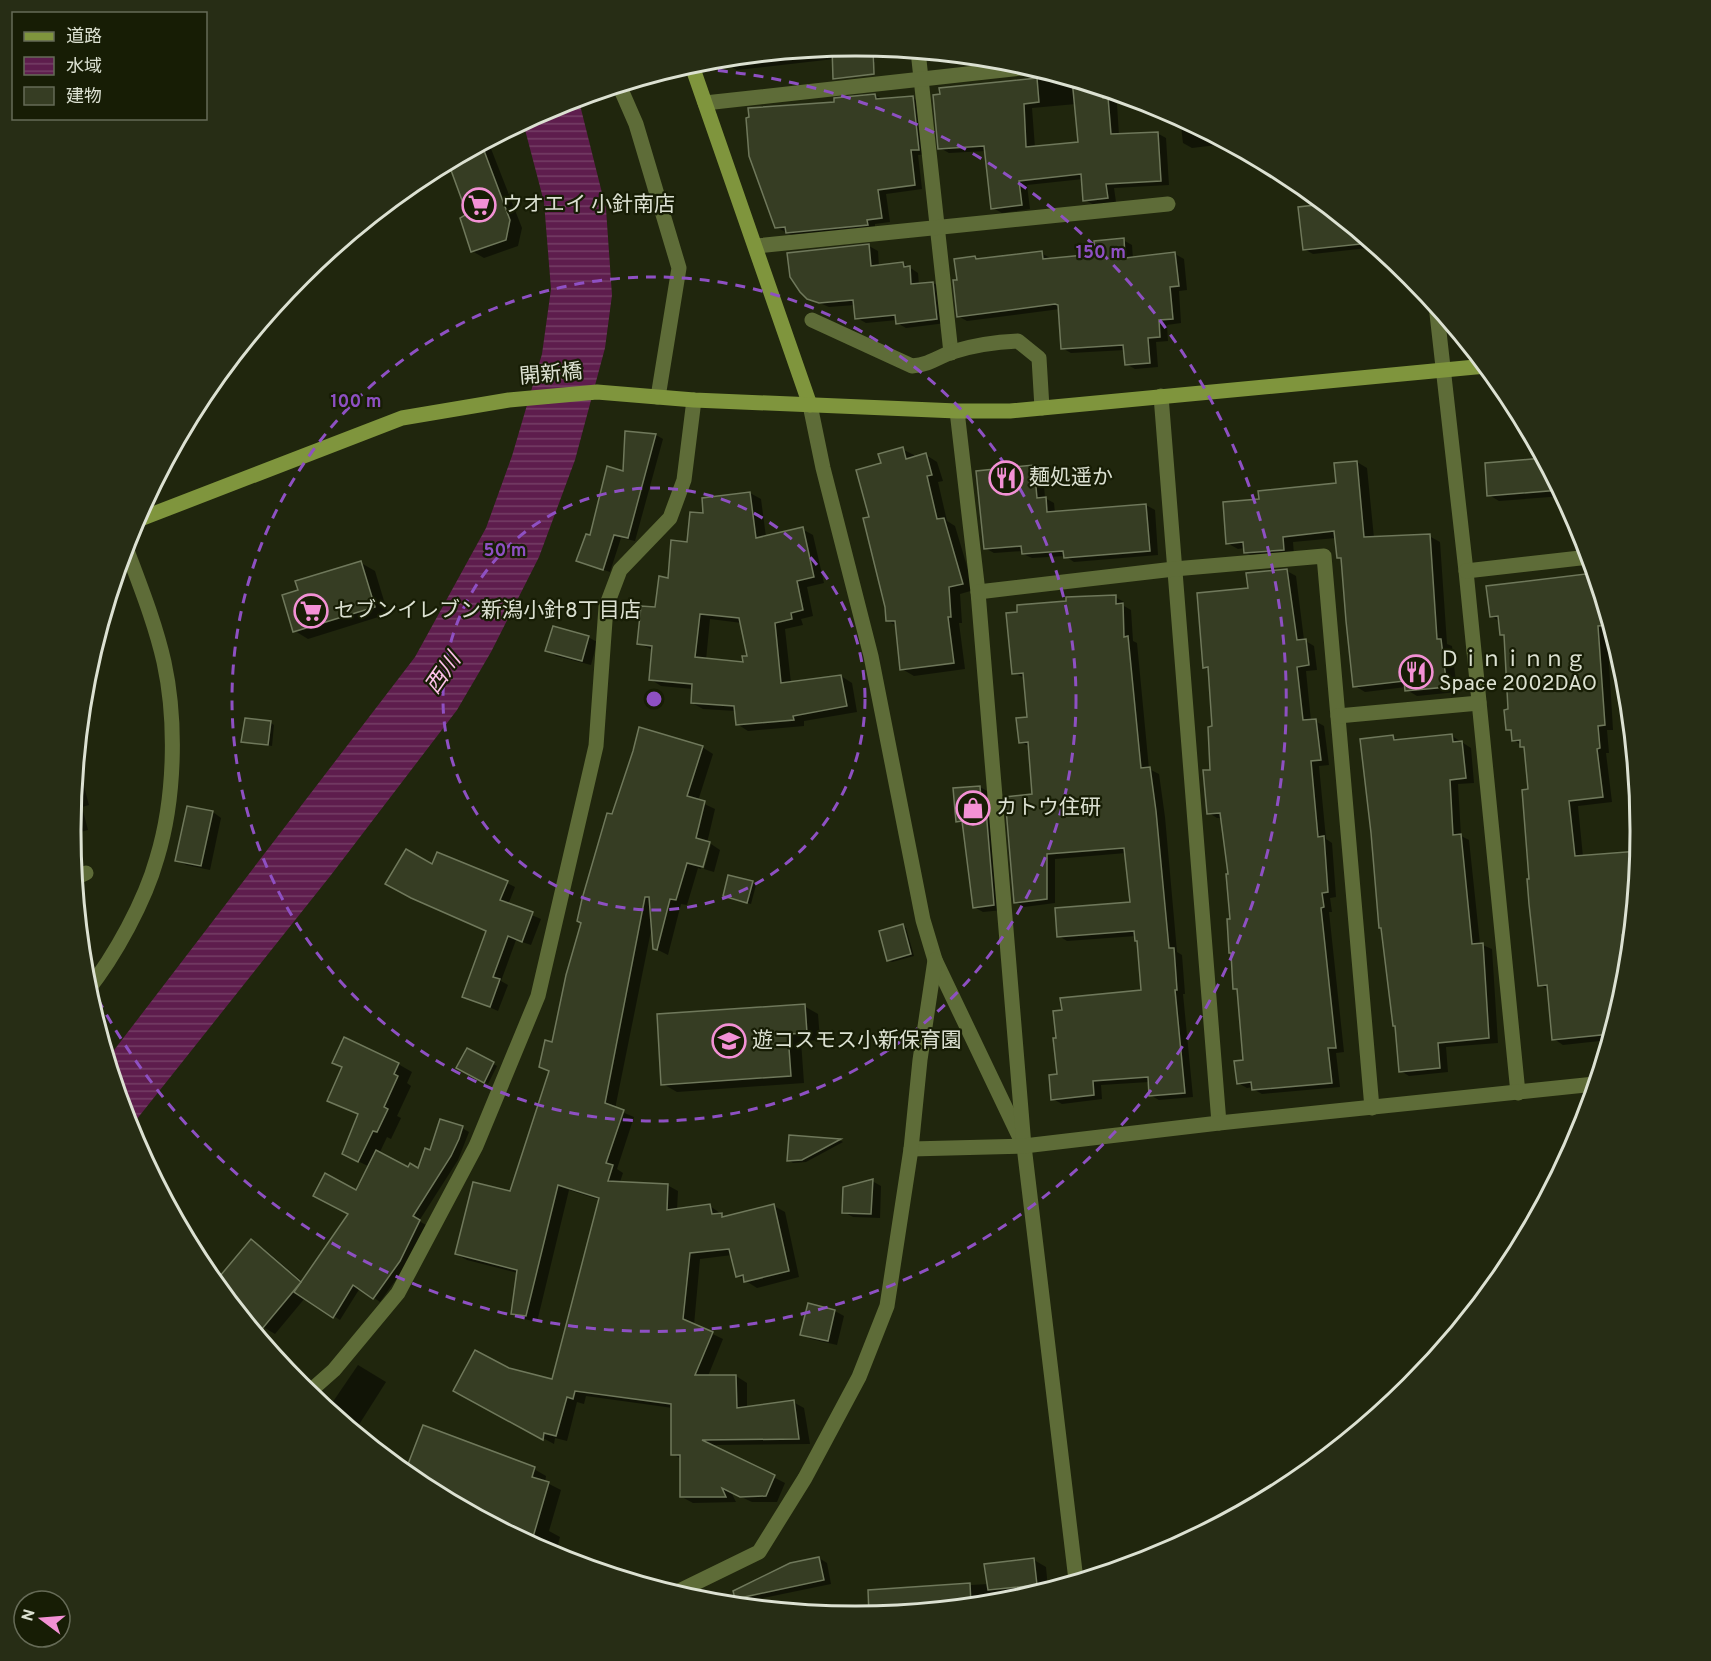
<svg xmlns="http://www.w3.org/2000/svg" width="1711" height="1661" viewBox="0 0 1711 1661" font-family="Overpass,'Noto Sans JP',sans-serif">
<defs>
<pattern id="water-rules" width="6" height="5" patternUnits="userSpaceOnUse" patternTransform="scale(1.5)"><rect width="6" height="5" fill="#5e1d4d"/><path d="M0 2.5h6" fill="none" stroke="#743e66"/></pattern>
</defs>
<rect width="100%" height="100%" fill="#20260d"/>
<!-- water -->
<path fill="url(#water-rules)" d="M576 98 581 109 606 209 612 295 605 348 575 460 539 557 491 652 457 710 331 875 129 1129 108 1058 415 657 486 528 512 456 542 354 551 289 544 202 523 122 555 105Z"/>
<!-- shadow -->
<g fill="#0007" fill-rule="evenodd">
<path d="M856 45 874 47 875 62 843 68 834 59 737 70 728 65 727 58Z"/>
<path d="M980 57 1009 60 1020 64 989 67 980 62Z"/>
<path d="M1040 70 1110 91 1111 100 1117 104 1119 135 1157 133 1166 138 1169 185 1114 188 1116 202 1094 205 1085 200 1083 179 1027 185 1030 209 1002 213 993 208 986 151 949 153 940 148 941 95 982 84 1032 78 1040 72ZM1076 104 1079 143 1035 148 1032 108Z"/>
<path d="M875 95 883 100 913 98 921 103 927 154 918 155 922 189 886 194 890 222 875 224V229L795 237 776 227 836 104Z"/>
<path d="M1180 118 1239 149 1234 150 1225 144 1192 148 1183 143Z"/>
<path d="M488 141 522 228 518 246 484 258 472 251 468 215 449 161Z"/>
<path d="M1326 206 1377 247 1313 254 1304 249Z"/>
<path d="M1123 240 1132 245 1133 259 1175 254 1184 259 1187 290 1179 291 1181 323 1167 325 1168 341 1156 342 1158 367 1135 369 1126 364 1125 350 1071 353 1062 348 1060 309 967 321 958 316V281L975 258 979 260 1041 253 1050 258 1051 260 1097 256Z"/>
<path d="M869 246 878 251 879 267 903 263 918 273 919 285 933 283 942 288 946 323 906 328 897 323V320L866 323 857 318 855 305 829 307 808 298Z"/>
<path d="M627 433 656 435 663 439 635 541 621 538 610 572 578 561 624 472Z"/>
<path d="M902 449 914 455 915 458 926 455 937 462 943 481 938 482 947 521 955 526 974 590 960 594 962 623H959L965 669 914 676 902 669 897 626 887 620 870 518 882 464Z"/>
<path d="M1541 455 1563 496 1499 501 1489 495 1542 460Z"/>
<path d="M1357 462 1367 468 1374 538 1429 536 1440 542 1447 644 1452 646 1457 692 1417 696 1407 690 1406 687 1365 692 1355 686 1343 560 1338 557 1336 538 1293 542 1294 555 1256 558 1245 552V548L1238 549 1227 543 1260 501 1338 485Z"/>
<path d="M1034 467 1043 472 1045 498 1054 503 1055 513 1146 505 1155 510 1158 555 1074 562 1065 556 1032 558 1023 554V551L994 553 985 548Z"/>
<path d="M750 493 761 499 766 537 802 529 813 535 824 583 807 587 813 616 801 619 803 625 785 629 791 683 841 676 852 683 857 712 804 721V726L748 731 737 724 736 711 703 709 692 703 693 689 661 686 650 679 653 650 638 643 688 543 705 515ZM710 619 742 623 749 657 745 663 706 660Z"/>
<path d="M361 563 375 571 388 614 308 639 295 631 299 591Z"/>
<path d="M1287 571 1296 576 1304 640 1314 646 1317 670 1306 671 1311 721H1315L1324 726 1329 765 1319 766 1326 839 1332 843 1336 897 1330 898 1332 912H1329L1344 1052 1336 1053 1340 1087 1262 1094 1253 1089V1087L1247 1088 1238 1083 1244 1062 1239 991 1234 988 1230 875 1222 818H1217L1209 813 1214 728 1209 670 1204 667 1250 590Z"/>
<path d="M1595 574 1612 630H1607L1613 730H1607L1609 753H1606L1612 802 1578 806 1583 857 1639 853 1626 984 1609 1040 1563 1045 1554 1039 1549 990 1540 985 1531 880 1529 791 1526 749 1514 740 1513 732 1508 729 1510 711 1506 637 1501 634 1500 622 1491 616 1549 580V578Z"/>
<path d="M1115 597 1124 602V606L1131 610 1133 641 1137 643 1149 769 1159 774 1165 817 1177 952 1182 955 1185 994H1183L1193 1097 1159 1100 1150 1095 1149 1082 1101 1085 1102 1099 1062 1104 1053 1099 1058 1076 1142 991 1139 941 1136 936 1067 941 1059 936 1132 903 1126 853 1055 859V903L1024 907 1015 902 1034 795 1030 747 1021 742 1028 718 1025 678 1013 673Z"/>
<path d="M588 637 597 642 591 665 556 656 547 650Z"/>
<path d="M271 723 274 725 272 746 243 741Z"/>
<path d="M1452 736 1471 748 1474 783 1458 784 1461 836 1469 840 1480 944 1492 949 1498 1043 1446 1047 1448 1072 1409 1076 1401 1071 1393 737 1401 741Z"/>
<path d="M702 747 713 754 698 801 715 809 707 843 710 844H708L701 869 698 868 687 905 681 904 668 955 654 948 652 926 615 1109 634 1117 617 1169 623 1173 620 1182 667 1185 678 1191 677 1210 710 1206 727 1218 774 1206 785 1212 799 1277 757 1288 738 1276 732 1255 700 1259 694 1325 723 1339 708 1376H736L747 1383V1408L793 1402 804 1408 810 1444 710 1445 785 1483 777 1502H752L731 1492 736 1502 693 1503 682 1497 681 1459 673 1454V1408L586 1396 584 1404 577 1402 567 1441 555 1438 554 1444 462 1394 508 1369 553 1381 600 1200 569 1190 537 1322 524 1319 513 1313 518 1273 467 1260 456 1254 511 1193 550 1072 540 1066 554 1044 613 816Z"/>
<path d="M76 767 79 768 89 805 82 807 88 830 73 834 77 850 72 851 70 830Z"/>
<path d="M980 787 989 792 1003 910 983 912 974 907 964 824 958 821Z"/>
<path d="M213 812 221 818 210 870 186 865 177 860Z"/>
<path d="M711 844 720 850 714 872 704 869Z"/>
<path d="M72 851 76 866 74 867Z"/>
<path d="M432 866 507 883 515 887 508 905 541 919 531 945 516 940 501 981 508 985 498 1011 464 996 488 931Z"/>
<path d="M752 883 756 885 751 904 728 897Z"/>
<path d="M902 926 906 928 914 956 892 962 888 960Z"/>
<path d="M804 1006 818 1014 820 1040 801 1041 804 1083 677 1092 663 1084Z"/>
<path d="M468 1050 497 1066 488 1084 458 1068Z"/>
<path d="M334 1063 398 1064 412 1072 407 1083 411 1086 397 1116 401 1118 391 1139 387 1137 379 1154 409 1169 419 1170 431 1152 462 1128 469 1132 458 1160 419 1221 426 1225 407 1264 380 1302 360 1288 340 1320 305 1298 275 1334 263 1327 243 1309 240 1312 216 1283 251 1241 263 1248 303 1282 350 1214 357 1192 370 1167 343 1154 359 1115 329 1100 343 1068Z"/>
<path d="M790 1137 841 1141 843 1142 806 1162 793 1163 789 1160Z"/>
<path d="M872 1181 881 1186 880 1218 853 1217 844 1212Z"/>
<path d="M809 1305 835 1311 844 1316 837 1345 811 1339 802 1334Z"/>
<path d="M358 1365 386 1382 355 1431 328 1409Z"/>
<path d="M445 1435 534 1469 546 1476 545 1482 561 1490 549 1531 560 1537 555 1556 425 1487Z"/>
<path d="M819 1558 827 1563 831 1584 744 1602 737 1598Z"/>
<path d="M1034 1560 1046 1567 1048 1589 1008 1601 871 1614 870 1591 988 1584Z"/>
</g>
<!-- building -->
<g fill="#363d23" stroke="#6f785b" stroke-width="1.5" fill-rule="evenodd">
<path d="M856 45 873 47 874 74 833 79 832 47Z"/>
<path d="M1037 78 1039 102 1024 104 1026 147 1078 142 1072 79 1102 88 1103 98 1108 97 1111 134 1158 132 1161 181 1106 184 1108 198 1083 201 1081 174 1019 181 1022 205 991 209 984 146 938 149 933 95 940 94 939 88Z"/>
<path d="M875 94 876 99 913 96 919 150H911L915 185 878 190 882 218 867 220 868 225 786 233 785 227 775 228 749 156 746 118 749 117 748 108 834 102V98Z"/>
<path d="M483 148 510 220 506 240 471 252 460 218 467 214 448 162 461 155Z"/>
<path d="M1325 204 1368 240 1371 243 1303 250 1298 207Z"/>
<path d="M1124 238 1125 258 1175 252 1179 286 1170 287 1173 319 1159 320 1160 337 1148 338 1150 363 1125 365 1123 345 1061 349 1058 305 1055 304 957 317 953 280H957L954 259 975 256 976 259 1042 251 1043 259 1095 254 1094 241Z"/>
<path d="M869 244 871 266 903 262 904 267 910 266 911 284 933 282 937 319 896 324 895 315 855 319 853 300 819 303 807 299 800 292 790 277 787 253Z"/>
<path d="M625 431 656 434 628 538 614 535 603 570 576 561 586 534 590 535 607 466 623 471Z"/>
<path d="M903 447 906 459 926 453 932 475 927 476 937 519 944 518 963 584 949 587 951 617H948L954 663 900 670 895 621H886L885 607 863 518 869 517 856 470 881 463 878 454Z"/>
<path d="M1543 458 1560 490 1487 496 1485 463Z"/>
<path d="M1357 461 1364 537 1430 534 1437 639H1441L1447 687 1405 691 1404 681 1353 687 1346 621 1341 558H1337L1334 531 1283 537 1284 550 1244 553 1243 542 1226 544 1223 502 1259 499 1258 491 1336 483 1334 463Z"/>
<path d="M1034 465 1037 498 1046 497 1047 512 1146 504 1150 551 1064 558 1063 551 1022 554 1021 546 984 549 976 471Z"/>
<path d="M750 492 756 538 803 527 814 577 797 581 803 610 791 613 792 619 775 623 781 683 841 675 847 706 793 716 794 720 736 725 734 706 691 703 692 684 649 680 652 646 637 644 641 606 655 607 659 576 668 578 671 540 687 542 690 512 703 513 702 498ZM700 614 739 618 747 656H742L743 662 695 657Z"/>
<path d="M361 561 375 607 293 632 282 595 298 590 295 581Z"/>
<path d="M1287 569 1297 640 1306 639 1309 665 1297 667 1303 720 1316 719 1321 760 1311 761 1318 837 1324 836 1328 892 1322 893 1324 907 1321 908 1336 1048H1328L1332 1083 1252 1090 1251 1082 1237 1084 1234 1061 1243 1060 1237 989H1233L1231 953H1229L1227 919H1230L1226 874H1228L1220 813 1207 814 1203 770H1210L1208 727 1212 726 1208 667 1203 668 1197 593 1248 588 1246 573Z"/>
<path d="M1594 573 1610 625 1598 626 1605 725 1598 726 1600 748 1597 749 1603 797 1569 801 1575 856 1639 851 1631 934 1622 935 1626 984 1611 1034 1552 1040 1547 985 1538 986 1529 904 1527 879H1529L1522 790 1528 789 1524 747H1520V740L1512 741 1511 730H1506L1504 710 1508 709 1504 635H1500L1498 616 1490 617 1486 586Z"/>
<path d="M1116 595V604L1123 603 1124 637 1128 636 1141 768 1150 767 1156 811 1169 948H1174L1177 990H1175L1185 1093 1149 1096 1148 1077 1093 1081 1094 1095 1051 1100 1049 1075 1057 1074 1053 1038H1056L1053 1011 1062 1010 1060 998 1141 990 1137 941H1135L1134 931 1057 937 1055 908 1130 902 1124 848 1047 854V899L1014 903 1005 797 1032 794 1028 742 1019 743 1016 718 1027 717 1023 673 1012 674 1006 613 1017 612V605L1066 601V597Z"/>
<path d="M553 626 589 636 582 661 545 651Z"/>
<path d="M245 718 271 721 268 745 241 742Z"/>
<path d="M639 727 703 746 687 796 705 801 696 838 710 842 703 867 687 863 676 900 670 899 657 950 653 949 649 897H645L605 1103 624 1110 606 1163 613 1165 608 1181 668 1184 667 1210 710 1204 712 1214 722 1213V1217L774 1204 789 1271 744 1282 743 1275 736 1277 729 1249 690 1253 683 1319 713 1332 695 1375H736L737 1408 794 1400 799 1439 702 1440 775 1475 766 1496 740 1497 722 1488 726 1497H680V1455H671V1404L575 1391 573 1399 567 1397 556 1436 544 1433 543 1440 453 1391 475 1350 509 1368 552 1379 599 1198 558 1185 526 1316 511 1314 517 1270 455 1254 473 1182 510 1191 549 1071 539 1067 545 1040 552 1042 566 975 581 923 577 921 582 899 607 813 612 814 633 751Z"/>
<path d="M1452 734 1453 742 1462 741 1466 778 1450 780 1453 835 1461 834 1472 944 1483 943 1489 1038 1438 1043 1440 1068 1399 1072 1395 1026H1393L1381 928H1379L1371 833 1360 739 1393 735 1394 740Z"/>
<path d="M980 786 981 799 985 798 994 905 973 908 962 821 956 822 953 788Z"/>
<path d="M187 806 213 811 201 866 175 861Z"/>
<path d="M406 849 432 864 437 852 508 881 500 900 533 912 522 942 508 936 493 977 500 979 490 1007 462 997 486 931 411 898 385 884Z"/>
<path d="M728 875 753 881 747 903 723 896Z"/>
<path d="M903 924 911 954 887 961 879 931Z"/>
<path d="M805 1004 807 1033 788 1034 791 1076 661 1085 657 1014Z"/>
<path d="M344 1037 399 1063 394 1074 398 1076 384 1107 388 1109 377 1132 373 1131 358 1162 342 1154 358 1114 327 1101 342 1067 332 1063Z"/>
<path d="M467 1048 494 1062 484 1083 456 1068Z"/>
<path d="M440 1119 463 1126 459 1139 451 1156 413 1216 420 1220 400 1261 373 1299 353 1285 333 1318 294 1292 348 1214 313 1196 325 1173 356 1190 376 1150 408 1167 410 1163 418 1168 425 1148 430 1150Z"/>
<path d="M789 1135 841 1139 802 1160 787 1161Z"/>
<path d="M873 1179 871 1214 842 1213 843 1187Z"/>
<path d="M251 1239 301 1282 262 1329 225 1295 215 1282Z"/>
<path d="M808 1303 835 1310 828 1341 800 1335Z"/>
<path d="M423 1425 535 1467 532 1477 549 1482 531 1544 419 1483 405 1472Z"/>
<path d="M819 1557 824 1580 735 1599 733 1591 790 1563Z"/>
<path d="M1034 1558 1037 1585 988 1590 984 1564Z"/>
<path d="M970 1583 971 1605 869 1615 868 1590Z"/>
</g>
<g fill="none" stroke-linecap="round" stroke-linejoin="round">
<!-- street -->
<g stroke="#5e6c38" stroke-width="15">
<path d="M918 51 951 353"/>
<path d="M619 85 636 124 679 268 658 397"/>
<path d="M705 103 1030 67"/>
<path d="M756 246 1168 204"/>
<path d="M1436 305 1466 571 1518 1093"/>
<path d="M812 320 912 366C931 364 936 358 952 352 974 345 995 342 1018 341L1039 358 1042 408"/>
<path d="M1161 396 1219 1123"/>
<path d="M810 405 823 468 871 656 923 920 935 960 1020 1138"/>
<path d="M957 411 978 592 1024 1146 1076 1580"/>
<path d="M1466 571 1589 557"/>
<path d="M978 592 1174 569 1324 556 1372 1108"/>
<path d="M1338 716 1479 703"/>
<path d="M75 878 86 873"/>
<path d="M87 991C115 956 145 901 157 858 175 799 177 722 164 662 155 622 139 583 125 545"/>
<path d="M911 1149 1024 1146 1219 1123 1595 1084"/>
<path d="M308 1393 334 1370 398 1293 476 1146 538 996 596 746 606 607 620 570 670 518 684 480 694 400"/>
<path d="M675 1593 759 1552 805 1478 859 1377 887 1306 911 1149 920 1060 935 960"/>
</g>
<!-- secondary -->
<g stroke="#7f953d" stroke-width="15">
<path d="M691 63 810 405"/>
<path d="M135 521 402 418 509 400 597 392 694 400 957 411H1010L1486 366"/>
</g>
</g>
<!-- distance rings -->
<g fill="none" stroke="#8e50c3" stroke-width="3" stroke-dasharray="10 8">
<circle cx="654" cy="699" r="211"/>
<circle cx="654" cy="699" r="422"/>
<path d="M682 68A632 632 0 1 1 86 976"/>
</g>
<!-- icons -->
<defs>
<symbol id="supermarket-ring" viewBox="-11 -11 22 22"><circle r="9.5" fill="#171d05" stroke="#f391d5" stroke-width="1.5"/><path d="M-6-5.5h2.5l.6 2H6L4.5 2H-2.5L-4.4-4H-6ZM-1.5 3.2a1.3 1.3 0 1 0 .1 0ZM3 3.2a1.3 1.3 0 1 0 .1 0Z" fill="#f391d5"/></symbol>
<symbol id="restaurant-ring" viewBox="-11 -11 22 22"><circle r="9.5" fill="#171d05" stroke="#f391d5" stroke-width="1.5"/><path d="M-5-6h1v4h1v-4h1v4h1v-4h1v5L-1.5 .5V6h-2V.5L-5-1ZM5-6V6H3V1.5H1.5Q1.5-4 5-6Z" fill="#f391d5"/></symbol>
<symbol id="shop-ring" viewBox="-11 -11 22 22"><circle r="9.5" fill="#171d05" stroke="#f391d5" stroke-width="1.5"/><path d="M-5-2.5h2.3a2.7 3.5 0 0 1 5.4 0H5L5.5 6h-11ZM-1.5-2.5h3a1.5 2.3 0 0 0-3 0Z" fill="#f391d5"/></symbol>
<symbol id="school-ring" viewBox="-11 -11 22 22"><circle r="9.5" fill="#171d05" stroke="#f391d5" stroke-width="1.5"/><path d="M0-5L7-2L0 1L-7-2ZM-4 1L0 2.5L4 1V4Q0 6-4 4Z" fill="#f391d5"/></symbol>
</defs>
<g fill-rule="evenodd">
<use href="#supermarket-ring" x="460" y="186" width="38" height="38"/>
<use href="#restaurant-ring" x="987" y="459" width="38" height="38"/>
<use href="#supermarket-ring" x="292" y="592" width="38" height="38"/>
<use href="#restaurant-ring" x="1397" y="653" width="38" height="38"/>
<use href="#shop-ring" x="954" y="789" width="38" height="38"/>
<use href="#school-ring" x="710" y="1022" width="38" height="38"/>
</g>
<g text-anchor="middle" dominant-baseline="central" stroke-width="4.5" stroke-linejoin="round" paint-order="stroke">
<!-- poi labels -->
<g font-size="21" fill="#dce1d2" stroke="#171d05" text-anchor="start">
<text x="502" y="205">ウオエイ 小針南店</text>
<text x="1029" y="478">麺処遥か</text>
<text x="334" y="611">セブンイレブン新潟小針8丁目店</text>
<text x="1439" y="660">Ｄｉｎｉｎｎｇ<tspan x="1439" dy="24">Space 2002DAO</tspan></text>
<text x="996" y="808">カトウ住研</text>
<text x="752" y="1041">遊コスモス小新保育園</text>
</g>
<!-- street labels -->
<g font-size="21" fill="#dce1d2" stroke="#171d05">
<text transform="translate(551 375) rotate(-5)">開新橋</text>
</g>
<!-- water labels -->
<g font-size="22" font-style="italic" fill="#fdc1e9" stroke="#171d05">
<text transform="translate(444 674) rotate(-55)">西川</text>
</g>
</g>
<!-- crop -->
<path d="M0 0H1711V1661H0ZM855 56H856A774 774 0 0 1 1630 830V832A774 774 0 0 1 856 1606H855A774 774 0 0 1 81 832V830A774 774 0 0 1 855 56Z" fill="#272d15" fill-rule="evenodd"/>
<path fill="none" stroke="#dce1d2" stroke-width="3" d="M855 56H856A774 774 0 0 1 1630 830V832A774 774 0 0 1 856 1606H855A774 774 0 0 1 81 832V830A774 774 0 0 1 855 56Z"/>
<circle cx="654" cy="699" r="9" fill="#8e50c3" stroke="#171d05" stroke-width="3"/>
<g font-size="18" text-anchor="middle" font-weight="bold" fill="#8e50c3" stroke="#171d05" stroke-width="4.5" stroke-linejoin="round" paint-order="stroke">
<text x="1101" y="258">150 m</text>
<text x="356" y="407">100 m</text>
<text x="505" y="556">50 m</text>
</g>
<!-- legend -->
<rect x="12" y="12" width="195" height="108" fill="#171d05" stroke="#666b57" stroke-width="1.5"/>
<rect x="24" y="32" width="30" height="9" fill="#7f953d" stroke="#666b57" stroke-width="1.5"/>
<text x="66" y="42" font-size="18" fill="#dce1d2">道路</text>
<rect x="24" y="57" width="30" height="18" fill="url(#water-rules)" stroke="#666b57" stroke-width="1.5"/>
<text x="66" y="72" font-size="18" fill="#dce1d2">水域</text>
<rect x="24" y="87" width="30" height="18" fill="#363d23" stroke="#666b57" stroke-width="1.5"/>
<text x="66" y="102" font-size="18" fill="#dce1d2">建物</text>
<!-- north arrow -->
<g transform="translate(42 1619) rotate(286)"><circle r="28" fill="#171d05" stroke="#666b57" stroke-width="1.5"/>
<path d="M0-4.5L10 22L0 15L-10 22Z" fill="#f391d5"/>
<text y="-9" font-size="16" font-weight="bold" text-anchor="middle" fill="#dce1d2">N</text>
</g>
</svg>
